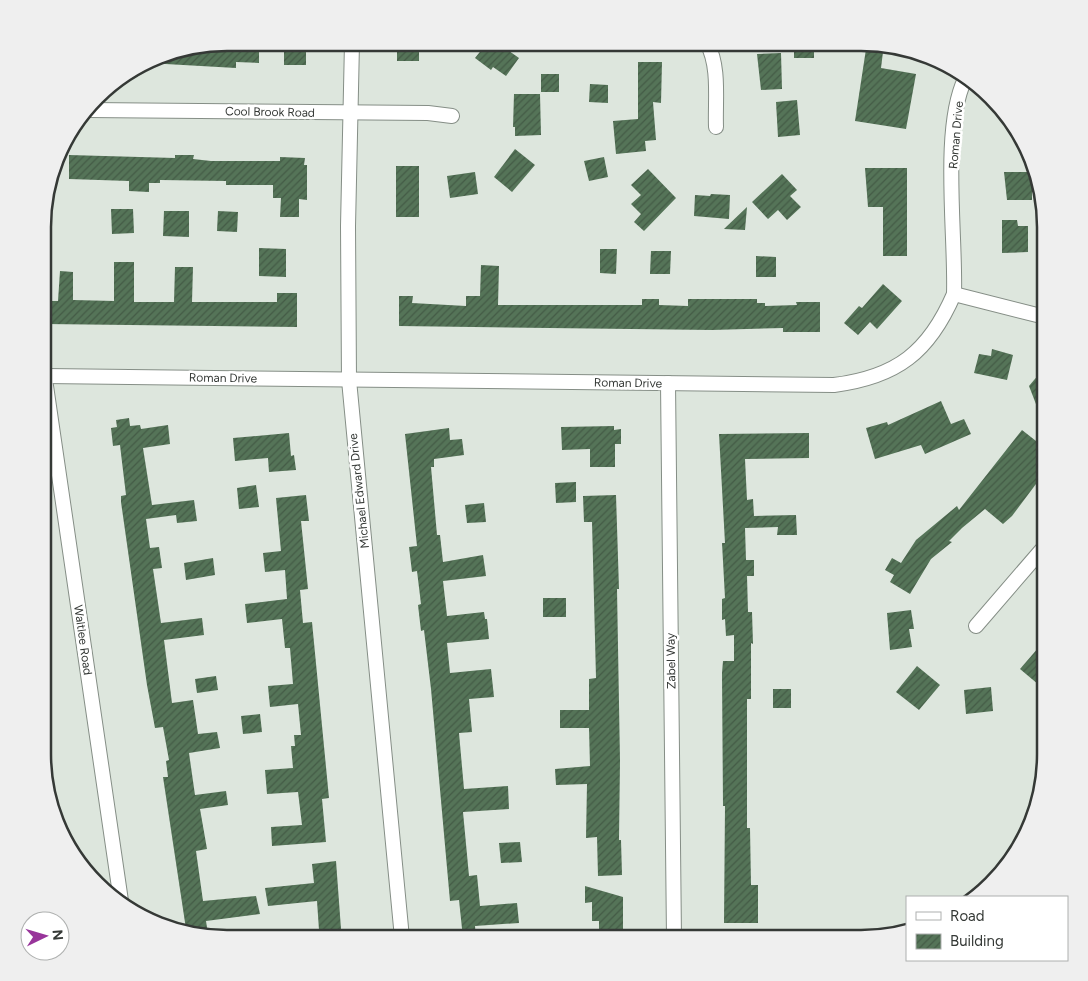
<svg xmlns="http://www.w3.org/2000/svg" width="1088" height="981" viewBox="0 0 1088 981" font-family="Figtree,sans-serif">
<defs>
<pattern id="building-hatch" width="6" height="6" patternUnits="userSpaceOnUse" patternTransform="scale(1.25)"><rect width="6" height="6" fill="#557458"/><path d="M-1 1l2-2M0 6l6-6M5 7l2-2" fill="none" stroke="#445b46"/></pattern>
</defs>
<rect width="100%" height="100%" fill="#dde6dd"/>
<!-- building -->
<g fill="url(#building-hatch)">
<path d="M227 42 259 43V63L236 62V68L148 63 167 52Z"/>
<rect x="284" y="43" width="22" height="22"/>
<rect x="397" y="43" width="22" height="18"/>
<path d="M487 43H498L519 58 506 76 493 67 491 70 475 58Z"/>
<rect x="794" y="43" width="20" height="15"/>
<path d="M866 49 883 52 881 68 916 74 906 129 855 121Z"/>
<path d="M781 53 782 89 761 90 757 54Z"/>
<path d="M638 62H662L661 103 653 102 656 140 645 141 646 151 616 154 613 121 638 119Z"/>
<rect x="541" y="74" width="18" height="18"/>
<path d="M590 84 608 85V103L589 102Z"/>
<path d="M514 94H540L541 135 515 136V127H513Z"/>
<path d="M797 100 800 135 778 137 776 102Z"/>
<path d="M515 149 535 165 512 192 494 177Z"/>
<path d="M69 155 175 158V155H194L193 159 211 161H280V157L305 158 304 165H307V200L299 199V217H280L281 198H273V185H226V181L160 180V183H149V192L129 191V181L69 179Z"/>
<path d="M604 157 608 177 589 181 584 161Z"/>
<rect x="396" y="166" width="23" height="51"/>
<path d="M865 168H907V256H883V207H868Z"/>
<path d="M648 169 676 198 644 231 634 222 641 214 631 204 641 195 631 185Z"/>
<path d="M475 172 478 194 450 198 447 176Z"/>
<path d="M1004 172H1032V200H1007Z"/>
<path d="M782 174 797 190 790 196 801 207 787 220 778 210 768 219 752 202Z"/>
<path d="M711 194 730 195 729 219 694 216 695 195 710 196Z"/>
<path d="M747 207 745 230 724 229Z"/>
<path d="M111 209H133L134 233 112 234Z"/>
<path d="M164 211H189V237L163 236Z"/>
<path d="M218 211 238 212 237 232 217 231Z"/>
<path d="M1002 220H1017L1018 226H1028V252L1002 253Z"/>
<path d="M259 248 286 249V277L259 276Z"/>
<path d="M600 249H617L616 274 600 273Z"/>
<path d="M651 251H671L670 274H650Z"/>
<path d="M756 256 776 257V277H756Z"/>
<path d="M114 262H134V302H174L175 267H193L192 302H277V293H297V327L45 324V301H58L60 271 73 272V300L114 301Z"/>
<path d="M481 265 499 266 498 305H642V299H659V305L688 306V299H757V303H765V306L797 305 796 302H820V332H783V328L712 330 399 326V296H413L412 303 466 306V296H480Z"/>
<path d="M883 284 902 301 877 329 870 322 858 335 844 323 859 306 862 308Z"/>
<path d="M992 349 1013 355 1007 380 974 373 979 354 991 356Z"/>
<path d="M1045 367V424L1044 425 1029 386Z"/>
<path d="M941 401 951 424 964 419 971 434 925 454 921 445 875 459 866 428 887 422 888 425Z"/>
<path d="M129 418 130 426 140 425 141 429 168 425 170 444 143 448 152 505 194 500 197 521 177 523 176 515 146 519 150 548 159 547 162 568 153 569 161 623 202 618 204 635 164 640 172 703 193 700 198 734 217 732 220 748 189 753 195 795 226 791 228 805 200 809 207 849 196 851 203 901 256 896 260 914 206 921 208 934 186 929 163 777H168L166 761 169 760 163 727 155 728 147 685 121 502V496L126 495 122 462 120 445 113 446 111 428 117 427 116 420Z"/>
<path d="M614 426V430L621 429V444H615V467H590V449L562 450 561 427Z"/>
<path d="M449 428 450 440 462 439 464 455 434 459V467H431L437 535H440L443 562 483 555 486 576 443 581 447 616 484 612 485 619H487L489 639 447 643 450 673 491 669 494 697 469 699 472 732 459 733 464 789 508 786 509 809 463 812 469 876 477 875 480 906 517 903 519 923 475 926 476 938H463L459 900 450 901 431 689 424 630 421 631 418 605 421 604 417 571 412 572 409 547 417 546 405 434Z"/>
<path d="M1022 430 1045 448V472L1012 516 1003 524 985 509 962 528 949 541 952 542 931 559 910 594 890 582 894 575 885 570 892 558 901 563 916 540 957 506 959 510Z"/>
<path d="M289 433 291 456 294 455 296 470 269 472 268 458 235 461 233 438Z"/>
<path d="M809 433V458L745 459 747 500 753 499 754 516 796 515 797 535H777L778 527 745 528 746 560H754V576H747L748 612H752L753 644 751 643V699H747V828H750L751 885H758V923H724L725 806H723L722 673 723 661H734V635L726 636 725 619 722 620V599L725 598 722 543H725L719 434Z"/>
<path d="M576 482V502L556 503 555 483Z"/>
<path d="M256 485 259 507 239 509 237 488Z"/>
<path d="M306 495 309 521H301L308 589 300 590 303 623 312 622 329 798 322 799 326 842 272 846 271 827 302 825 298 792 267 794 265 770 293 768 291 746H295L294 735H301L298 704 270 707 268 686 293 684 290 648H285L282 619 247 623 245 604 287 599 285 570 265 572 263 553 281 551 276 498Z"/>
<path d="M616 495 619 589H617L620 761 619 840H621L622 875 598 876 597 837 586 838 587 784 556 785 555 769 590 766 589 728H560V710H589V679L596 678 592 522H584L583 496Z"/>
<path d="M484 503 486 522 467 523 465 505Z"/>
<path d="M213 558 215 575 186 580 184 563Z"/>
<rect x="543" y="598" width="23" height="19"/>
<path d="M911 610 914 629H909L912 647 890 650 887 613Z"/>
<path d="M1045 640V690L1020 669Z"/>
<path d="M917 666 940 685 919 710 896 692Z"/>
<path d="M216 676 218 690 197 693 195 679Z"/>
<path d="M991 687 993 711 966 714 964 690Z"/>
<rect x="773" y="689" width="18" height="19"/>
<path d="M260 714 262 732 243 734 241 716Z"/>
<path d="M520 842 522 862 501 863 499 843Z"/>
<path d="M336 861 341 929 319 930 317 901 268 906 265 888 314 883 312 864Z"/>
<path d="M585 886 623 897V935H599V921H592V902L585 903Z"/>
</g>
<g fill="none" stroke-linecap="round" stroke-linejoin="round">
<defs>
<g id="minor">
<path d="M352 43 348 226 349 380 402 938"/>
<path d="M707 43C720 67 715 100 716 127"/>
<path d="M88 110 428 113 452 116"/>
<path d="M954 294 1045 317"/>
<path d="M45 376 834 385C897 377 929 352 954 294 956 236 941 129 965 79"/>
<path d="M45 379 121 901"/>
<path d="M668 383 674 938"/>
<path d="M976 626 1045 546"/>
</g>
</defs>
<!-- minor casing -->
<use href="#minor" stroke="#858e86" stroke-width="16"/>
<!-- minor -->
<use href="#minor" stroke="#fff" stroke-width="14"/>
</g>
<g text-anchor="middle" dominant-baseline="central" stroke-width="5" stroke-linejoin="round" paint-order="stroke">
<!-- street labels -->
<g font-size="12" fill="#353936" stroke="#fff">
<text transform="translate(270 112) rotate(1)">Cool Brook Road</text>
<text transform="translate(956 135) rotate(-85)">Roman Drive</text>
<text transform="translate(223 378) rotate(1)">Roman Drive</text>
<text transform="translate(628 383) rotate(1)">Roman Drive</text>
<text transform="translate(359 491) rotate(-96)">Michael Edward Drive</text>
<text transform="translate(83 640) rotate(82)">Waltlee Road</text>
<text transform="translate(671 661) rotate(-91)">Zabel Way</text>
</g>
</g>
<!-- crop -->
<path d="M0 0H1088V981H0ZM227 51H861A176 176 0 0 1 1037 227V754A176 176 0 0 1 861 930H227A176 176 0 0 1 51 754V227A176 176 0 0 1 227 51Z" fill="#efefef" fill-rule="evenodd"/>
<path fill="none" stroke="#353936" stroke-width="2.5" d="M227 51H861A176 176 0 0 1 1037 227V754A176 176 0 0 1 861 930H227A176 176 0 0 1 51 754V227A176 176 0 0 1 227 51Z"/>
<!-- legend -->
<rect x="906" y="896" width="162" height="65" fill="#ffffff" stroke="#aeb0af"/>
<rect x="916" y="912" width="25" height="8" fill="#ffffff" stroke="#aeb0af"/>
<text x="950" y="921" font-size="15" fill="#353936">Road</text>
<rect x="916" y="934" width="25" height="15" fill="url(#building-hatch)" stroke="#aeb0af"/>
<text x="950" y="946" font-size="15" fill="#353936">Building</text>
<!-- north arrow -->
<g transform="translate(45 936) rotate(85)"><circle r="24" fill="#ffffff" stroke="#aeb0af"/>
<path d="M0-4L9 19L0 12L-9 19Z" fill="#98349a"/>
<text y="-8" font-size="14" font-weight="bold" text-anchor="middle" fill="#353936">N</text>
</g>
</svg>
